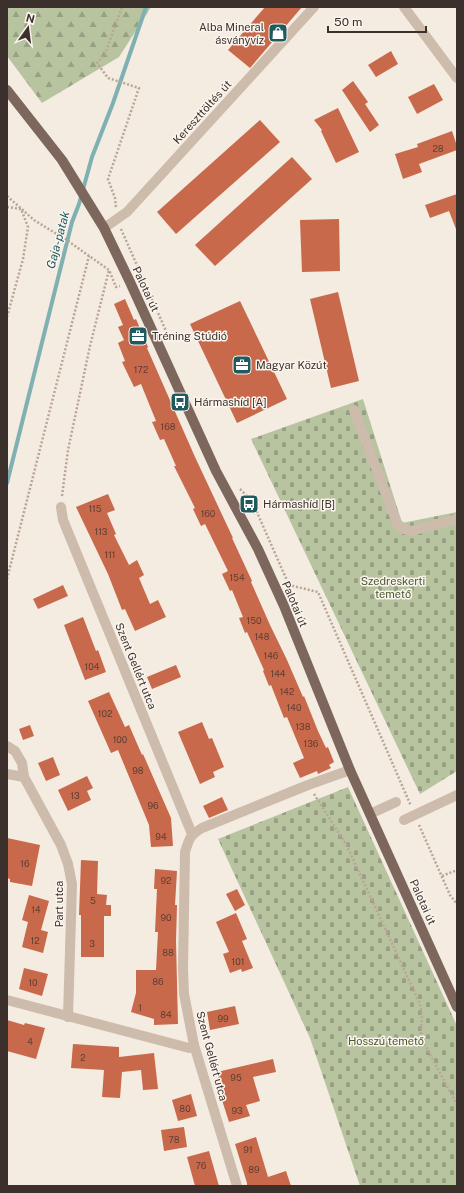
<svg xmlns="http://www.w3.org/2000/svg" width="464" height="1193" viewBox="0 0 464 1193" font-family="'Public Sans',sans-serif">
<defs>
<pattern id="forest-firs" width="22" height="20" patternUnits="userSpaceOnUse"><rect width="22" height="20" fill="#b8c4a0"/><path d="M5 1l3.5 6h-7zM16 11l3.5 6h-7z" fill="#97a083"/></pattern>
<pattern id="cemetery-stones" width="16" height="16" patternUnits="userSpaceOnUse"><rect width="16" height="16" fill="#b8c4a0"/><path d="M2 7V4a2 2 0 0 1 4 0v3zM10 15v-3a2 2 0 0 1 4 0v3z" fill="#97a083"/></pattern>
</defs>
<rect width="100%" height="100%" fill="#f4ebe1"/>
<!-- forest -->
<path fill="url(#forest-firs)" d="M7 7H151L119 57 42 103 7 56Z"/>
<!-- cemetery -->
<g fill="url(#cemetery-stones)">
<path d="M363 399 402 523 457 512V771L420 794 251 439Z"/>
<path d="M348 787 457 1026V1186H360L310 1038 218 839Z"/>
</g>
<g fill="none" stroke-linecap="round" stroke-linejoin="round">
<!-- stream -->
<path stroke="#7fb0b2" stroke-width="4" d="M7 483 72 222 79 204 92 157 113 103 146 7"/>
</g>
<!-- building -->
<g fill="#c8694b">
<path d="M265 7H302L250 68 228 50Z"/>
<path d="M391 51 398 64 376 77 368 65Z"/>
<path d="M353 81 368 102 365 104 379 125 370 132 342 90Z"/>
<path d="M434 84 443 100 417 114 408 97Z"/>
<path d="M338 108 359 152 336 163 321 131 322 130 314 120Z"/>
<path d="M260 120 280 142 176 234 157 212Z"/>
<path d="M452 131 457 146V150L419 164 422 172 403 179 395 154 418 147 417 144Z"/>
<path d="M292 157 312 179 215 266 195 245Z"/>
<path d="M457 194V229H456L449 211 430 218 425 205Z"/>
<path d="M339 219 340 271 302 272 300 220Z"/>
<path d="M338 292 359 381 331 388 310 299Z"/>
<path d="M125 299 134 320 136 319 148 347 147 348 195 457 233 538H232L252 581 251 582 270 625 287 660 303 697 304 696 318 731 326 748 328 747 334 762 329 765 331 768 318 774 317 771 300 778 293 763 304 758 287 717 284 718 271 685 269 686 263 671 264 670 247 632 245 633 239 618 243 617 232 590 230 591 222 574 228 571 205 524 201 526 193 509 195 508 174 466H176L164 439 160 440 152 422 156 421 141 384 134 387 122 362 125 361 118 343 124 340 118 327 123 325 114 304Z"/>
<path d="M240 301 287 399 237 423 190 324Z"/>
<path d="M108 494 115 510 107 513 116 534 114 535 129 565 137 560 144 575 139 578 150 604 158 600 166 617 135 631 125 609 122 610 108 574 76 507Z"/>
<path d="M63 585 68 596 38 609 33 599Z"/>
<path d="M83 617 96 651 98 650 106 672 85 680 64 625Z"/>
<path d="M176 665 181 677 152 689 147 677Z"/>
<path d="M109 692 125 727 129 725 142 755 143 754 171 818 173 846 151 847 149 825 118 750 111 753 88 701Z"/>
<path d="M202 722 209 739 212 738 224 767 213 772 215 777 200 784 178 732Z"/>
<path d="M30 725 34 736 23 740 19 729Z"/>
<path d="M53 757 60 775 46 781 38 763Z"/>
<path d="M87 776 93 788 87 791 91 800 68 811 58 790Z"/>
<path d="M222 797 228 810 209 818 203 806Z"/>
<path d="M7 838 40 845 32 886 10 882V879L7 878Z"/>
<path d="M81 860 98 861 97 894 107 895 106 905H111V916H104V957H81V915H79Z"/>
<path d="M155 869 177 871 175 905H177L176 941 178 1024 154 1025V1019L131 1012 136 993V970H156L158 932H155L157 889H154Z"/>
<path d="M237 889 245 905 235 911 226 894Z"/>
<path d="M29 895 49 901 41 930 48 932 43 953 22 947 28 922 22 920Z"/>
<path d="M236 913 247 939 242 941 253 968 242 972 241 969 230 973 223 954 229 952 216 922Z"/>
<path d="M24 968 48 974 42 996 19 989Z"/>
<path d="M235 1006 239 1024 210 1030 207 1012Z"/>
<path d="M7 1020 24 1025 25 1023 45 1028 36 1059 7 1051Z"/>
<path d="M73 1044 119 1047V1057L154 1053 158 1089 143 1090 141 1070 122 1072 120 1098 102 1097 104 1070 71 1068Z"/>
<path d="M273 1059 276 1072 253 1077 260 1101 246 1105 250 1116 229 1122 222 1100 224 1099 217 1072Z"/>
<path d="M191 1094 197 1116 178 1121 172 1100Z"/>
<path d="M184 1127 187 1147 164 1151 161 1130Z"/>
<path d="M256 1137 268 1177 286 1171 291 1186H247V1183L235 1144Z"/>
<path d="M209 1151 219 1186H195L187 1157Z"/>
</g>
<g fill="none" stroke-linecap="round" stroke-linejoin="round">
<!-- path -->
<g stroke="#b9a596" stroke-width="2.5" stroke-dasharray="2 2" stroke-linecap="butt">
<path d="M7 196 34 220 68 241 109 270 116 287 120 286"/>
<path d="M7 207 21 209 28 227 23 259 7 317"/>
<path d="M116 207 115 198 108 179 139 88 108 78 97 63 105 54 122 7"/>
<path d="M121 229 170 340"/>
<path d="M240 489 252 501 289 585 318 592 411 806"/>
<path d="M62 496 68 450 90 346 109 270"/>
<path d="M7 579 89 256"/>
<path d="M314 794 347 846 413 989 420 1004 422 1017 421 1033 425 1045 457 1105"/>
<path d="M419 825 450 895 457 904"/>
<path d="M442 876 457 870"/>
</g>
<!-- minor -->
<g stroke="#cdbbac" stroke-width="10">
<path d="M404 7 457 78"/>
<path d="M104 228 127 212 314 7"/>
<path d="M354 410 397 523 403 529 411 531 457 519"/>
<path d="M61 507 63 520 192 834"/>
<path d="M7 746 15 751 22 763 24 777 61 845 68 864 72 884 68 1017"/>
<path d="M7 774 24 777"/>
<path d="M370 814 396 802"/>
<path d="M404 820 457 795"/>
<path d="M7 1000 189 1048 194 1045"/>
<path d="M237 1186 194 1045 184 994 183 969 185 852C189 839 190 835 202 828L308 785 350 770"/>
</g>
<!-- major -->
<path stroke="#7d675c" stroke-width="10" d="M7 90 62 160 104 228 130 282 216 471 258 549 284 606 350 770 457 1007"/>
</g>
<!-- icons -->
<defs>
<symbol id="shop-square" viewBox="-11 -11 22 22"><rect x="-9" y="-9" width="18" height="18" rx="4" fill="#1f5a5e" stroke="#fbf5ee"/><path d="M-5-2.5h2.3a2.7 3.5 0 0 1 5.4 0H5L5.5 6h-11ZM-1.5-2.5h3a1.5 2.3 0 0 0-3 0Z" fill="#fff"/></symbol>
<symbol id="office-square" viewBox="-11 -11 22 22"><rect x="-9" y="-9" width="18" height="18" rx="4" fill="#1f5a5e" stroke="#fbf5ee"/><path d="M-6-3h4V-5.5h4V-3h4V5H-6ZM-1-4.5V-3h2v-1.5ZM-6 0V1H6V0Z" fill="#fff"/></symbol>
<symbol id="bus-square" viewBox="-11 -11 22 22"><rect x="-9" y="-9" width="18" height="18" rx="4" fill="#1f5a5e" stroke="#fbf5ee"/><path d="M-5-6H5V4H4V6H2V4H-2V6H-4V4H-5ZM-3.5-4V0h7V-4ZM-3.5 1.2v1.5H-2V1.2ZM2 1.2v1.5H3.5V1.2Z" fill="#fff"/></symbol>
</defs>
<g fill-rule="evenodd">
<use href="#shop-square" x="267" y="22" width="22" height="22"/>
<use href="#office-square" x="127" y="325" width="22" height="22"/>
<use href="#office-square" x="231" y="354" width="22" height="22"/>
<use href="#bus-square" x="169" y="391" width="22" height="22"/>
<use href="#bus-square" x="238" y="493" width="22" height="22"/>
</g>
<g text-anchor="middle" dominant-baseline="central" stroke-width="3" stroke-linejoin="round" paint-order="stroke">
<!-- number labels -->
<g font-size="9" fill="#5e3e33">
<text x="438" y="148">28</text>
<text x="141" y="369">172</text>
<text x="168" y="426">168</text>
<text x="95" y="508">115</text>
<text x="208" y="513">160</text>
<text x="101" y="531">113</text>
<text x="110" y="554">111</text>
<text x="237" y="577">154</text>
<text x="254" y="620">150</text>
<text x="262" y="636">148</text>
<text x="271" y="655">146</text>
<text x="92" y="666">104</text>
<text x="278" y="673">144</text>
<text x="287" y="691">142</text>
<text x="294" y="707">140</text>
<text x="105" y="713">102</text>
<text x="303" y="726">138</text>
<text x="120" y="739">100</text>
<text x="311" y="743">136</text>
<text x="138" y="770">98</text>
<text x="75" y="795">13</text>
<text x="153" y="805">96</text>
<text x="161" y="836">94</text>
<text x="25" y="863">16</text>
<text x="166" y="880">92</text>
<text x="93" y="900">5</text>
<text x="36" y="909">14</text>
<text x="166" y="917">90</text>
<text x="35" y="940">12</text>
<text x="92" y="943">3</text>
<text x="168" y="952">88</text>
<text x="238" y="961">101</text>
<text x="158" y="981">86</text>
<text x="33" y="982">10</text>
<text x="140" y="1007">1</text>
<text x="166" y="1014">84</text>
<text x="223" y="1018">99</text>
<text x="30" y="1041">4</text>
<text x="83" y="1057">2</text>
<text x="236" y="1077">95</text>
<text x="185" y="1108">80</text>
<text x="237" y="1110">93</text>
<text x="174" y="1139">78</text>
<text x="248" y="1149">91</text>
<text x="201" y="1165">76</text>
<text x="254" y="1169">89</text>
</g>
<!-- poi labels -->
<g font-size="11" fill="#3b302b" stroke="#fbf5ee" text-anchor="start">
<text x="264" y="27" text-anchor="end">Alba Mineral<tspan x="264" dy="13">ásványvíz</tspan></text>
<text x="152" y="336">Tréning Stúdió</text>
<text x="256" y="365">Magyar Közút</text>
<text x="194" y="402">Hármashíd [A]</text>
<text x="263" y="504">Hármashíd [B]</text>
</g>
<!-- street labels -->
<g font-size="11" fill="#3b302b" stroke="#fbf5ee">
<text transform="translate(202 112) rotate(-48)">Kereszttöltés út</text>
<text transform="translate(146 289) rotate(65)">Palotai út</text>
<text transform="translate(295 604) rotate(67)">Palotai út</text>
<text transform="translate(136 666) rotate(68)">Szent Gellért utca</text>
<text transform="translate(423 902) rotate(66)">Palotai út</text>
<text transform="translate(59 904) rotate(-90)">Part utca</text>
<text transform="translate(212 1056) rotate(75)">Szent Gellért utca</text>
</g>
<!-- park labels -->
<g font-size="11" fill="#4a5a2e" stroke="#fbf5ee">
<text x="393" y="581">Szedreskerti<tspan x="393" dy="13">temető</tspan></text>
<text x="386" y="1041">Hosszú temető</text>
</g>
<!-- water labels -->
<g font-size="12" font-style="italic" fill="#1f5a5e" stroke="#fbf5ee">
<text transform="translate(58 240) rotate(-75)">Gaja-patak</text>
</g>
</g>
<!-- border -->
<rect width="464" height="1193" fill="none" stroke="#3b302b" stroke-width="16"/>
<!-- north arrow -->
<g transform="translate(28 28) rotate(14)" stroke="#fbf5ee" stroke-width="3" paint-order="stroke">
<path d="M0-3L7 15L0 10L-7 15Z" fill="#3b302b"/>
<text y="-6" font-size="11" font-weight="bold" text-anchor="middle" fill="#3b302b">N</text>
</g>
<!-- scale -->
<path d="M328 26v6h98v-6" fill="none" stroke="#3b302b" stroke-width="2"/>
<text x="334" y="26" font-size="12" fill="#3b302b" stroke="#fbf5ee" stroke-width="3" paint-order="stroke">50 m</text>
</svg>
